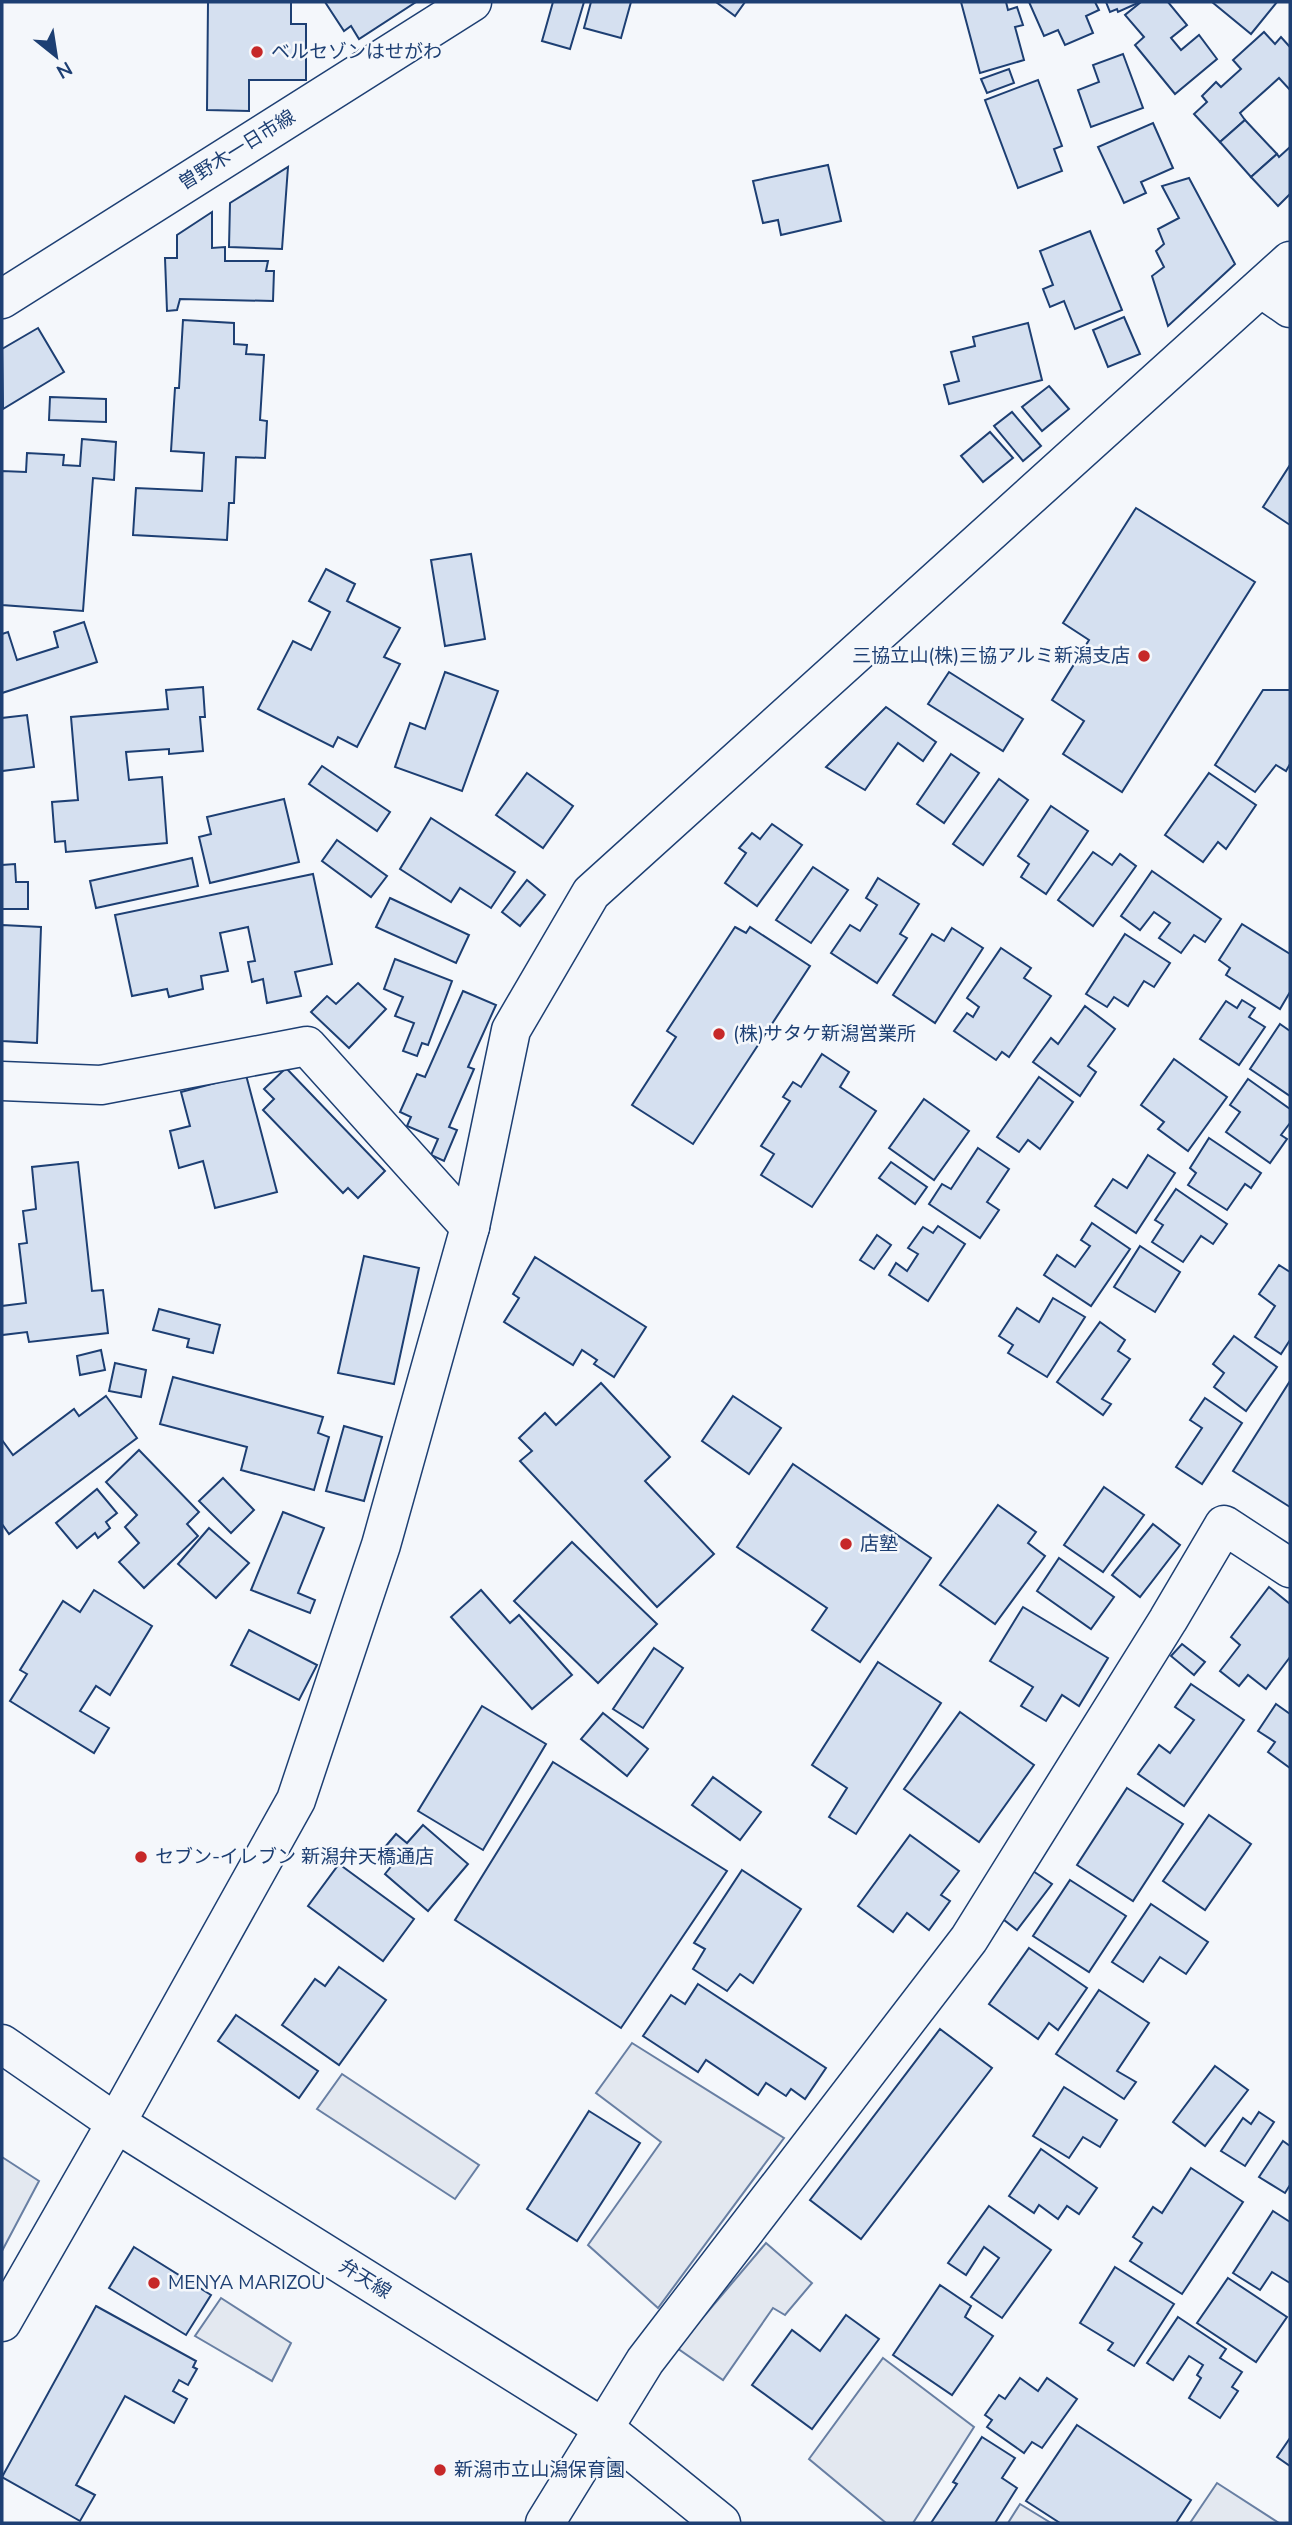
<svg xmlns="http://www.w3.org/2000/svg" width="1292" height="2525" viewBox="0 0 1292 2525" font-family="'Nunito Sans','Noto Sans JP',sans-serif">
<rect width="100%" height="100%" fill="#f4f7fb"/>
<!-- parking -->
<g fill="#e3e8f0" stroke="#687fa3" stroke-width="2">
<path d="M632 2043 784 2138 658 2308 588 2245 661 2142 596 2093Z"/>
<path d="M342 2074 479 2165 455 2199 317 2109Z"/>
<path d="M2 2157 39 2181 2 2251Z"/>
<path d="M766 2243 812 2283 785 2315 773 2308 723 2380 677 2348Z"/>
<path d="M221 2298 291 2343 272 2381 195 2336Z"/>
<path d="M883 2358 974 2427 913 2523H886L809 2459Z"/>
<path d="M1217 2483 1279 2523H1190Z"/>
<path d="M1020 2504 1051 2523H1008Z"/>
</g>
<!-- building -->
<g fill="#d5e0f0" stroke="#1d3f73" stroke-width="2">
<path d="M208 2H291V24H306V80H249V111L207 110Z"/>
<path d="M325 2H416L359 39 351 26 344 31Z"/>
<path d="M553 2H584L570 49 542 41Z"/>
<path d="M591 2H631L621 38 584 28Z"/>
<path d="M716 2H745L735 16Z"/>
<path d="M961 2H1006L1008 10 1017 7 1023 25 1015 27 1024 60 980 73Z"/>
<path d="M1029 2H1095L1099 10 1086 16 1093 33 1065 45 1058 30 1044 36Z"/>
<path d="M1106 2H1140L1118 12 1117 9 1110 12Z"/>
<path d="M1141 2H1168L1187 25 1171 38 1181 50 1199 35 1217 59 1175 94 1135 45 1144 37 1125 15Z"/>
<path d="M1212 2H1277L1251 34Z"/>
<path d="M1264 32 1275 44 1281 37 1289 46 1290 45V90L1279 78 1240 113 1245 120 1220 142 1194 114 1207 102 1202 96 1216 82 1221 87 1241 69 1233 60Z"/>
<path d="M1123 54 1143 108 1091 127 1078 90 1099 82 1093 65Z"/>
<path d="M1009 69 1014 83 987 93 981 79Z"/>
<path d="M1038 80 1062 146 1054 149 1062 171 1018 188 985 100Z"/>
<path d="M1245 120 1277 154 1251 177 1220 142Z"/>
<path d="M1153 123 1173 168 1141 182 1146 193 1124 203 1098 147Z"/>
<path d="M1290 147V194L1278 206 1251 177 1277 154 1279 157Z"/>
<path d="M828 165 841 221 781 235 778 220 763 223 753 181Z"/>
<path d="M288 167 282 249 229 247 230 203Z"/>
<path d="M1189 178 1235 264 1168 326 1152 276 1164 267 1156 251 1164 244 1158 229 1179 218 1162 186Z"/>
<path d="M212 212V248L225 247V261H268L266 271H274L273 301 180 299 177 310 167 311 165 258H177V235Z"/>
<path d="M1090 231 1122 310 1075 329 1064 301 1050 307 1043 289 1053 285 1040 251Z"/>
<path d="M1124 317 1140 354 1108 367 1093 330Z"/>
<path d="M183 320 234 323V344L247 345 246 354 264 355 260 420 267 421 265 458 236 457 234 503H229L227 540 133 535 136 488 202 491 204 453 171 451 175 388H179Z"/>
<path d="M1028 323 1042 380 949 404 944 385 959 381 951 352 975 346 973 337Z"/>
<path d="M38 328 64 372 3 409 2 349Z"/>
<path d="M1049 386 1069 409 1042 431 1022 407Z"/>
<path d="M50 397 106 399V422L49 420Z"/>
<path d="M1012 412 1041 446 1023 461 994 426Z"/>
<path d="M990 432 1013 458 983 482 961 456Z"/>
<path d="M82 439 116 442 114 480 93 478 83 611 2 605V471L26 472 27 453 64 455 63 465 80 466Z"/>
<path d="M1290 465V525L1263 507Z"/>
<path d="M1136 508 1255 582 1122 792 1063 754 1084 721 1052 700 1089 640 1063 623Z"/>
<path d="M471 554 485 639 445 646 431 560Z"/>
<path d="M326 569 355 584 347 601 400 628 384 657 400 664 357 747 338 737 333 747 258 709 293 641 311 650 330 612 309 601Z"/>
<path d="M84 622 97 662 2 693V634L8 632 17 660 58 647 54 632Z"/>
<path d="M445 672 498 691 462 791 395 767 410 723 425 729Z"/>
<path d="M949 672 1023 719 1003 751 928 704Z"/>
<path d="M203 687 205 717H200L203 751 169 754V749L126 752 129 780 162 777 167 843 66 852 65 841 55 842 52 802 78 800 71 717 168 709 166 690Z"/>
<path d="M1263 690H1290V764L1286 771 1276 765 1255 792 1215 765Z"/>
<path d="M886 707 936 742 923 761 898 743 865 790 826 767Z"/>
<path d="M27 715 34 767 2 771V718Z"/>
<path d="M951 754 979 773 944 823 917 804Z"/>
<path d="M322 766 390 812 377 831 309 784Z"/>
<path d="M527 773 573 806 543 848 496 815Z"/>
<path d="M1209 773 1256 805 1226 849 1218 842 1203 862 1165 835Z"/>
<path d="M999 779 1028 800 983 865 953 844Z"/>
<path d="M284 799 299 862 210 883 199 837 211 834 207 817Z"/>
<path d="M1051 806 1088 831 1046 894 1021 877 1029 864 1018 856Z"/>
<path d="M431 818 515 872 491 908 460 888 451 902 400 869Z"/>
<path d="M772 824 802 845 757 906 725 883 746 853 739 848 752 833 760 839Z"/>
<path d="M337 840 387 876 371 897 322 861Z"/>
<path d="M1093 852 1112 865 1120 854 1136 866 1093 926 1058 900Z"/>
<path d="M192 858 198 886 96 908 90 881Z"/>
<path d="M15 864 16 882H28V909H2V865Z"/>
<path d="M813 867 848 890 811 943 776 920Z"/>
<path d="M1152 871 1221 919 1205 942 1194 935 1181 953 1159 938 1170 923 1154 912 1140 930 1121 916Z"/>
<path d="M313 874 332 964 295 972 301 996 267 1003 263 979 252 982 248 962 255 961 248 927 220 933 228 971 201 976 203 989 169 997 167 989 132 996 115 915Z"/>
<path d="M878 878 919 904 900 934 907 938 877 983 831 953 850 925 860 931 877 905 866 898Z"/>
<path d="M527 880 545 895 520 926 502 912Z"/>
<path d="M390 898 469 935 456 963 376 927Z"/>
<path d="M1242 924 1290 954V992L1280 1009 1226 975 1230 968 1219 960Z"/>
<path d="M2 925 41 927 37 1043 2 1041Z"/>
<path d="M735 927 746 933 750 927 810 966 693 1144 632 1105 676 1037 667 1031Z"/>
<path d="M952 928 983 948 935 1023 893 995 932 934 944 941Z"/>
<path d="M1125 934 1170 963 1154 987 1144 981 1128 1006 1114 997 1107 1007 1086 994Z"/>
<path d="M1001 948 1031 968 1024 978 1051 996 1009 1057 1002 1052 996 1060 954 1031 967 1013 973 1017 979 1007 967 998Z"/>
<path d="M395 959 452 981 428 1045 422 1043 417 1056 403 1051 414 1023 395 1016 403 997 384 989Z"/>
<path d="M358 983 386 1009 349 1048 311 1012 327 996 336 1004Z"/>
<path d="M463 991 496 1005 468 1067 474 1069 449 1127 457 1130 444 1161 431 1155 438 1139 407 1126 411 1117 400 1112 417 1074 425 1077Z"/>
<path d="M1242 1000 1255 1008 1249 1017 1265 1027 1239 1065 1200 1039 1226 1001 1237 1008Z"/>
<path d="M1085 1006 1115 1029 1088 1066 1096 1072 1080 1096 1033 1062 1051 1038 1058 1044Z"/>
<path d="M1280 1024 1290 1031V1096L1250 1069Z"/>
<path d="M822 1054 849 1072 840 1087 876 1111 812 1207 761 1175 774 1154 761 1146 790 1101 783 1097 793 1082 801 1087Z"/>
<path d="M1174 1059 1227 1097 1188 1151 1158 1129 1164 1122 1141 1105Z"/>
<path d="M286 1068 385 1171 358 1198 348 1188 343 1193 263 1110 274 1099 264 1089Z"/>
<path d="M246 1075 277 1192 215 1208 203 1161 179 1168 170 1131 190 1126 181 1092Z"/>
<path d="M1039 1077 1073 1102 1040 1149 1028 1140 1019 1152 997 1137Z"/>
<path d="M1248 1079 1290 1109V1123L1281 1135 1287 1139 1270 1163 1226 1132 1240 1112 1230 1105Z"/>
<path d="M924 1099 969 1131 934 1180 889 1148Z"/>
<path d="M1209 1138 1261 1173 1251 1188 1245 1184 1227 1210 1188 1185 1196 1173 1190 1168Z"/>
<path d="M978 1148 1009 1169 987 1202 999 1210 980 1238 929 1204 942 1184 951 1189Z"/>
<path d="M1148 1155 1175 1173 1136 1233 1095 1206 1113 1179 1127 1188Z"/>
<path d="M78 1162 92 1291 103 1290 108 1333 29 1342 27 1332 2 1335V1306L26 1303 19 1244 27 1243 23 1211 36 1209 32 1167Z"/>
<path d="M891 1162 927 1187 915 1204 879 1178Z"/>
<path d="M1176 1189 1227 1224 1213 1244 1201 1236 1183 1262 1152 1242 1163 1225 1155 1220Z"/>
<path d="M1092 1223 1130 1249 1091 1306 1044 1275 1057 1255 1075 1267 1090 1246 1081 1240Z"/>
<path d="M938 1226 965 1244 928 1301 889 1275 896 1263 907 1271 918 1254 908 1248 923 1227 933 1233Z"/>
<path d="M877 1235 891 1245 874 1269 860 1260Z"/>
<path d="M1140 1246 1180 1272 1155 1312 1114 1287Z"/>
<path d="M364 1256 419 1268 394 1384 338 1373Z"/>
<path d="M535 1257 646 1327 614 1377 594 1364 597 1360 582 1350 573 1365 504 1322 519 1298 513 1294Z"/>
<path d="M1279 1265 1290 1272V1340L1281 1354 1255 1337 1275 1306 1259 1294Z"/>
<path d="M1053 1298 1085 1317 1047 1377 1008 1353 1013 1345 999 1336 1017 1308 1039 1322Z"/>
<path d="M159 1309 220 1325 213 1353 187 1347 189 1339 153 1330Z"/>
<path d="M1100 1322 1125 1340 1118 1351 1130 1359 1102 1399 1111 1404 1103 1415 1057 1382Z"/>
<path d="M1234 1336 1277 1367 1246 1411 1214 1387 1224 1373 1213 1364Z"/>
<path d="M101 1350 105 1370 80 1375 77 1356Z"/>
<path d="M115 1363 146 1370 141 1397 109 1391Z"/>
<path d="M173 1377 323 1417 318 1433 329 1437 314 1490 241 1470 247 1447 160 1424Z"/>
<path d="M1290 1381V1507L1233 1471Z"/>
<path d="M601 1383 670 1457 645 1481 714 1554 657 1607 520 1461 532 1451 519 1438 545 1413 556 1425Z"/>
<path d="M106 1396 137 1438 9 1534 2 1524V1440L13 1455 74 1409 79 1416Z"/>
<path d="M733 1396 781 1428 749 1474 702 1441Z"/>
<path d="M1205 1398 1242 1423 1202 1484 1176 1467 1202 1428 1190 1420Z"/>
<path d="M344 1426 382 1437 364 1501 326 1491Z"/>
<path d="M139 1450 199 1512 187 1524 198 1536 144 1588 119 1562 139 1543 125 1527 137 1515 106 1482Z"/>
<path d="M793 1464 931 1558 860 1662 812 1630 827 1608 737 1547Z"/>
<path d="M223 1478 254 1510 231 1533 199 1501Z"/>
<path d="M1104 1487 1144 1515 1103 1572 1064 1545Z"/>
<path d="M97 1489 117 1513 106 1522 110 1528 98 1538 95 1533 77 1548 56 1523Z"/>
<path d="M998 1505 1036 1532 1028 1543 1045 1556 995 1624 940 1585Z"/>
<path d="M283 1512 324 1528 298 1593 315 1600 310 1613 251 1590Z"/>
<path d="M1153 1524 1180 1545 1140 1597 1112 1575Z"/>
<path d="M209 1528 249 1563 216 1598 178 1564Z"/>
<path d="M572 1542 657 1624 598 1683 514 1601Z"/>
<path d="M1059 1558 1114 1597 1091 1629 1037 1591Z"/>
<path d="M1269 1587 1290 1604V1657L1266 1689 1248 1675 1239 1686 1220 1671 1240 1645 1231 1637Z"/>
<path d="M94 1590 152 1626 110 1695 96 1686 80 1711 109 1728 94 1753 10 1701 27 1674 20 1670 63 1601 80 1612Z"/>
<path d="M481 1590 510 1623 519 1615 572 1675 532 1709 451 1617Z"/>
<path d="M1023 1607 1108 1658 1079 1706 1062 1695 1046 1721 1021 1706 1033 1687 990 1661Z"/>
<path d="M249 1630 317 1665 299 1700 231 1665Z"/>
<path d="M1182 1644 1205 1662 1194 1675 1171 1656Z"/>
<path d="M654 1648 683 1668 643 1728 613 1709Z"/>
<path d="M878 1662 941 1703 856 1834 829 1817 847 1788 812 1765Z"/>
<path d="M1191 1684 1244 1720 1184 1806 1138 1774 1159 1745 1170 1753 1194 1720 1175 1707Z"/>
<path d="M1276 1704 1290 1714V1768L1268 1752 1275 1742 1258 1731Z"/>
<path d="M482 1706 546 1744 483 1850 418 1811Z"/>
<path d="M960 1712 1034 1765 979 1842 904 1789Z"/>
<path d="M603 1713 648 1749 627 1776 581 1739Z"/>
<path d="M553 1762 727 1871 621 2028 455 1920Z"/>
<path d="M713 1777 761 1812 740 1840 692 1805Z"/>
<path d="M1127 1788 1183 1824 1133 1901 1077 1865Z"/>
<path d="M1209 1815 1251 1844 1205 1910 1163 1881Z"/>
<path d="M423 1825 468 1864 428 1911 385 1874 393 1864 380 1853 396 1834 407 1843Z"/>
<path d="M910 1835 959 1871 941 1895 950 1901 929 1930 907 1913 893 1932 858 1906Z"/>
<path d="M339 1864 414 1919 383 1961 308 1906Z"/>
<path d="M742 1870 801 1909 753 1983 740 1974 727 1991 693 1969 705 1949 694 1943Z"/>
<path d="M1033 1871 1052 1884 1017 1930 999 1916Z"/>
<path d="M1070 1880 1126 1916 1089 1972 1033 1936Z"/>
<path d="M1151 1904 1208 1942 1186 1974 1160 1957 1143 1982 1112 1962Z"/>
<path d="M1029 1948 1087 1988 1058 2030 1049 2023 1038 2039 989 2004Z"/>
<path d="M339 1967 386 2000 339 2065 282 2025 315 1979 325 1986Z"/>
<path d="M698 1984 826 2068 805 2099 791 2089 786 2096 766 2083 758 2095 706 2060 698 2072 643 2036 671 1995 685 2004Z"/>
<path d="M1099 1990 1149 2023 1117 2071 1136 2082 1124 2099 1056 2054Z"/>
<path d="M236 2015 318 2071 299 2098 218 2041Z"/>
<path d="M940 2029 992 2068 861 2239 810 2200Z"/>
<path d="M1215 2066 1248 2090 1205 2146 1173 2122Z"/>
<path d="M1064 2087 1117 2120 1100 2147 1083 2137 1069 2158 1033 2136Z"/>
<path d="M589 2111 640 2143 577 2241 527 2209Z"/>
<path d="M1259 2112 1274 2122 1245 2166 1221 2151 1243 2118 1251 2124Z"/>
<path d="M1283 2141 1290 2146V2185L1285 2193 1259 2177Z"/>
<path d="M1041 2149 1097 2188 1079 2214 1067 2206 1058 2219 1039 2205 1034 2213 1009 2196Z"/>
<path d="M1191 2168 1243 2202 1182 2294 1130 2261 1142 2243 1133 2237 1153 2207 1162 2213Z"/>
<path d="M989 2206 1051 2250 1002 2318 971 2297 999 2258 984 2247 966 2275 948 2263Z"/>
<path d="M1273 2211 1290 2222V2283L1272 2272 1260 2290 1233 2273Z"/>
<path d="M134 2247 211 2295 186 2335 109 2288Z"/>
<path d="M1115 2267 1174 2304 1134 2366 1108 2350 1113 2343 1080 2323Z"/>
<path d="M1228 2278 1287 2317 1256 2362 1197 2323Z"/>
<path d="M940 2285 971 2306 965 2317 993 2336 952 2395 893 2355Z"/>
<path d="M96 2306 196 2361 193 2367 197 2369 188 2385 179 2380 173 2391 187 2399 174 2423 125 2396 76 2485 95 2495 80 2521 2 2477Z"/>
<path d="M846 2315 879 2339 812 2429 752 2385 792 2330 820 2351Z"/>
<path d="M1178 2317 1226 2349 1220 2358 1242 2372 1232 2387 1238 2391 1220 2418 1189 2398 1201 2378 1197 2375 1203 2365 1189 2356 1173 2380 1147 2363Z"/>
<path d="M1020 2378 1038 2391 1047 2378 1077 2399 1042 2448 1032 2442 1024 2453 987 2427 992 2420 985 2415 999 2395 1005 2399Z"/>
<path d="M1077 2425 1191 2500 1176 2523H1060L1026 2501Z"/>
<path d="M982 2437 1015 2458 1002 2478 1017 2488 995 2523H931L957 2484 953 2482Z"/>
<path d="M1290 2438V2466L1277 2457Z"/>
</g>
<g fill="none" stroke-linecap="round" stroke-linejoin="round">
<defs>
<g id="minor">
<path d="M1261 288 1290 308"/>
<path d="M2 1081 101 1085 307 1046 470 1227 381 1545 296 1800 116 2123"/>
<path d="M470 1227 511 1030 591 893 1290 261"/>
<path d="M545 2523 645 2361 969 1939 1168 1620 1224 1525 1290 1568"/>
</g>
<g id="tertiary">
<path d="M2 2044 116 2123 605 2429 721 2523"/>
<path d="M2 2322 116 2123"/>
</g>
<path id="secondary" d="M2 299 472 2"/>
</defs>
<!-- minor casing -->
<use href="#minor" stroke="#1d3f73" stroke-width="41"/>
<!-- tertiary casing -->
<use href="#tertiary" stroke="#1d3f73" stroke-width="41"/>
<!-- secondary casing -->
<use href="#secondary" stroke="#1d3f73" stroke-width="41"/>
<!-- minor -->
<use href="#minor" stroke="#f4f7fb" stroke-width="38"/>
<!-- tertiary -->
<use href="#tertiary" stroke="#f4f7fb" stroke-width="38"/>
<!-- secondary -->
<use href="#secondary" stroke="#f4f7fb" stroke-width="38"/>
</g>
<!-- markers -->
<g fill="#c62828" stroke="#f4f7fb" stroke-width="2.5">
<circle cx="257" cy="52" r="7"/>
<circle cx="1144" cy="656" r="7"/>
<circle cx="719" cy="1034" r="7"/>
<circle cx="846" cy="1544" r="7"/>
<circle cx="141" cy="1857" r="7"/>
<circle cx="154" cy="2283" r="7"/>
<circle cx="440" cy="2470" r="7"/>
</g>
<g text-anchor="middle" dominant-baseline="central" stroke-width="5" stroke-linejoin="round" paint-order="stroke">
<!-- poi labels -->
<g font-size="19" fill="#1d3f73" stroke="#f4f7fb" text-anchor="start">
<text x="271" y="52">ベルセゾンはせがわ</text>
<text x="1130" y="656" text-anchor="end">三協立山(株)三協アルミ新潟支店</text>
<text x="733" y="1034">(株)サタケ新潟営業所</text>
<text x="860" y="1544">店塾</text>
<text x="155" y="1857">セブン-イレブン 新潟弁天橋通店</text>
<text x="168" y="2283">MENYA MARIZOU</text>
<text x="454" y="2470">新潟市立山潟保育園</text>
</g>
<!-- street labels -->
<g font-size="19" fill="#1d3f73" stroke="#f4f7fb">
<text transform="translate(237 150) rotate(-32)">曽野木一日市線</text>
<text transform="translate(365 2279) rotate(32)">弁天線</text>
</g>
</g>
<!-- border -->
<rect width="1292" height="2525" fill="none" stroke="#1d3f73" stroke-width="7"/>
<!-- north arrow -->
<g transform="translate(56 56) rotate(150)" stroke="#f4f7fb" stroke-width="5" paint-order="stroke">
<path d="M0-5L12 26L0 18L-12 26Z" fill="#1d3f73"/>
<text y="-10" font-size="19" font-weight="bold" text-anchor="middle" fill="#1d3f73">N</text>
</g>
</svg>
